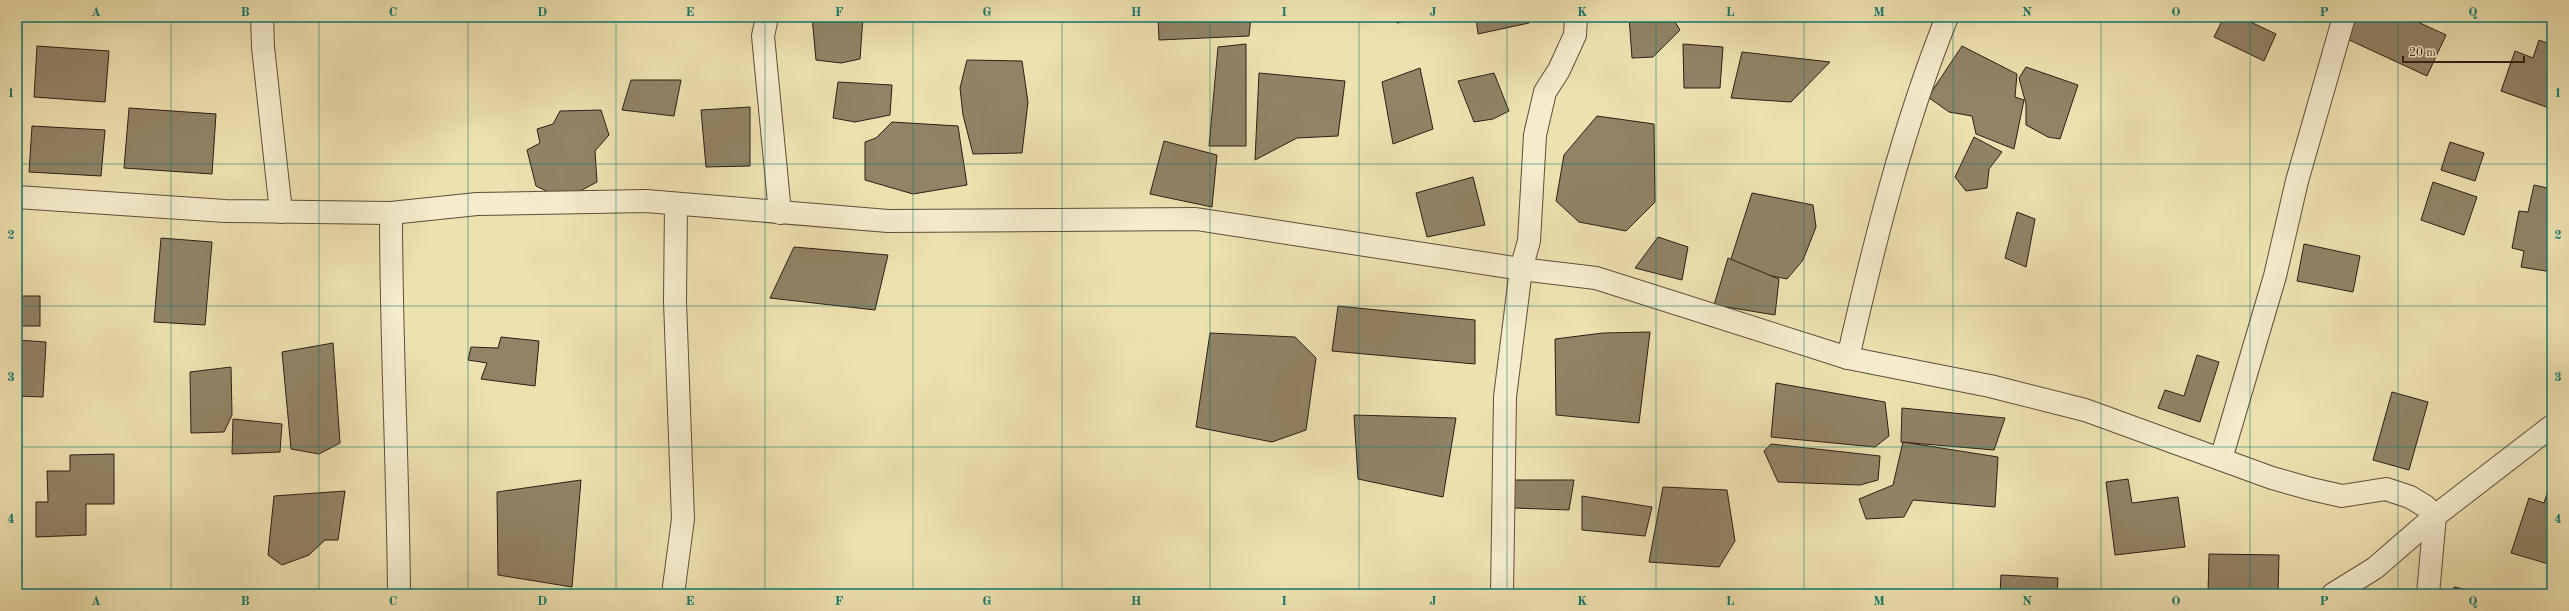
<svg xmlns="http://www.w3.org/2000/svg" width="2569" height="611" viewBox="0 0 2569 611" font-family="'Old Standard TT',serif">
<rect width="100%" height="100%" fill="#eee1b0"/>
<filter id="stains"><feTurbulence type="fractalNoise" baseFrequency=".005" numOctaves="4"/><feColorMatrix values="0 0 0 0 .2 0 0 0 0 .09 0 0 0 0 .02 0 0 0 .5 -.17"/></filter>
<radialGradient id="worn" r=".72"><stop offset=".6" stop-color="#630" stop-opacity="0"/><stop offset="1" stop-color="#630" stop-opacity=".3"/></radialGradient>
<!-- building -->
<g fill="#918366" stroke="#2d1e16">
<path d="M812 17H863L860 59 841 63 816 60Z"/>
<path d="M1158 17H1251L1249 36 1159 40Z"/>
<path d="M1396 17H1427L1397 23Z"/>
<path d="M1476 17H1528L1529 23 1478 34Z"/>
<path d="M1629 17H1672L1680 30 1653 57 1632 58Z"/>
<path d="M2224 17H2240L2276 34 2264 61 2214 37Z"/>
<path d="M2355 17H2407L2446 35 2427 76 2345 38Z"/>
<path d="M2539 40 2552 45V109L2501 91 2515 51 2533 58Z"/>
<path d="M1246 44V146H1209L1218 47Z"/>
<path d="M1683 44 1723 47 1720 88H1684Z"/>
<path d="M37 46 109 51 105 102 34 97Z"/>
<path d="M1962 46 2017 74 2015 97 2024 100 2014 149 1976 134 1972 116 1949 112 1928 97Z"/>
<path d="M1742 52 1830 62 1791 102 1731 98Z"/>
<path d="M967 60 1022 61 1028 102 1022 153 973 154 963 115 960 88Z"/>
<path d="M2026 67 2078 85 2060 139 2048 137 2026 125V104L2019 78Z"/>
<path d="M1420 68 1433 129 1393 144 1382 82Z"/>
<path d="M1259 73 1345 81 1338 136 1297 138 1255 160Z"/>
<path d="M1494 73 1509 111 1493 119 1474 122 1458 81Z"/>
<path d="M631 80H681L674 116 622 110Z"/>
<path d="M838 82 892 85 890 115 855 122 833 118Z"/>
<path d="M750 107V166L706 167 701 110Z"/>
<path d="M129 108 216 114 212 174 124 168Z"/>
<path d="M601 110 609 135 595 151 597 182 580 191 559 197 536 186 527 150 540 143 537 129 553 124 560 111Z"/>
<path d="M1597 116 1654 124 1655 202 1626 231 1579 222 1556 201 1564 155Z"/>
<path d="M892 122 958 126 967 185 913 194 865 180V142L876 138Z"/>
<path d="M32 126 105 130 101 176 29 172Z"/>
<path d="M1974 137 2002 152 1989 169 1987 188 1966 191 1955 177Z"/>
<path d="M1164 141 1217 155 1212 207 1150 194Z"/>
<path d="M2450 142 2484 153 2475 181 2441 170Z"/>
<path d="M1473 177 1485 225 1427 237 1416 193Z"/>
<path d="M2433 182 2477 197 2464 235 2421 220Z"/>
<path d="M2534 185 2552 189V272L2521 267 2524 251 2512 248 2519 211 2528 212Z"/>
<path d="M1752 193 1813 205 1816 227 1803 260 1787 279 1747 271 1731 259Z"/>
<path d="M2017 212 2035 219 2026 267 2005 258Z"/>
<path d="M1658 237 1688 247 1682 280 1635 268Z"/>
<path d="M161 238 212 242 205 325 154 322Z"/>
<path d="M2304 244 2360 256 2353 292 2297 281Z"/>
<path d="M794 247 888 255 875 310 770 298Z"/>
<path d="M1728 258 1779 279 1775 315 1714 305Z"/>
<rect x="17" y="296" width="23" height="30"/>
<path d="M1338 306 1475 320V364L1332 351Z"/>
<path d="M1650 332 1639 423 1556 415 1555 339 1603 333Z"/>
<path d="M1210 333 1295 337 1316 358 1306 430 1272 442 1196 427Z"/>
<path d="M501 337 539 341 535 386 481 379 487 363 468 360 471 347 498 348Z"/>
<path d="M17 340 46 342 43 397 17 396Z"/>
<path d="M333 343 340 443 319 454 291 449 282 352Z"/>
<path d="M2197 355 2219 362 2200 422 2158 408 2165 390 2184 396Z"/>
<path d="M231 367 232 415 224 432 191 433 190 372Z"/>
<path d="M1776 383 1885 402 1889 436 1875 447 1771 437Z"/>
<path d="M2392 392 2428 402 2409 470 2373 460Z"/>
<path d="M1902 408 2005 418 1994 450 1901 442Z"/>
<path d="M1354 415 1456 418 1443 497 1358 479Z"/>
<path d="M233 419 282 424 280 452 232 454Z"/>
<path d="M1903 442 1998 457 1995 507 1913 500 1904 517 1866 519 1859 499 1893 485Z"/>
<path d="M1771 444 1880 456 1878 480 1860 485 1778 482 1764 451Z"/>
<path d="M114 454V504H86V535L36 537V502H48L47 471H70V455Z"/>
<path d="M2552 478V565L2511 553 2529 498 2544 503Z"/>
<path d="M2128 479 2132 503 2178 497 2185 547 2115 555 2106 482Z"/>
<path d="M581 480 572 587 498 575 497 492Z"/>
<path d="M1513 480H1574L1569 510 1514 508Z"/>
<path d="M1663 487 1727 490 1735 541 1719 567 1649 562Z"/>
<path d="M345 491 338 540H325L309 555 282 565 268 555 274 496Z"/>
<path d="M1582 496 1652 507 1645 536 1582 530Z"/>
<path d="M2209 554 2279 555 2278 594H2208Z"/>
<path d="M2001 575 2058 578 2057 594H2000Z"/>
<path d="M2454 587 2488 594H2453Z"/>
</g>
<g fill="none" stroke-linecap="round" stroke-linejoin="round">
<defs>
<g id="minor">
<path d="M262 17 263 47 281 212"/>
<path d="M767 17 763 36 780 213"/>
<path d="M17 197 225 211 391 213 477 204 646 201 888 221 1196 219 1521 269 1596 278 1848 358 1990 386 2085 410 2272 478 2311 489 2342 496 2386 489 2410 497 2425 506 2435 516 2428 594"/>
<path d="M391 213C391 340 398 467 399 594"/>
<path d="M1848 358C1874 243 1903 127 1947 17"/>
<path d="M2221 459 2275 276 2297 181 2344 17"/>
<path d="M673 594 683 519 675 301 676 204"/>
<path d="M1502 594 1505 397 1521 269 1529 241 1535 135 1545 92 1559 70 1575 35 1576 17"/>
<path d="M2333 594 2375 568 2435 516 2552 426"/>
</g>
</defs>
<!-- minor casing -->
<use href="#minor" stroke="#5d4f3c" stroke-width="24"/>
<!-- minor -->
<use href="#minor" stroke="#f4eccc" stroke-width="22"/>
</g>
<!-- grid -->
<path fill="none" stroke="#0f766e" stroke-width="1" stroke-opacity="0.55" d="M171 17V594M319 17V594M468 17V594M616 17V594M765 17V594M913 17V594M1062 17V594M1210 17V594M1359 17V594M1507 17V594M1656 17V594M1804 17V594M1953 17V594M2101 17V594M2250 17V594M2398 17V594M17 164H2552M17 306H2552M17 447H2552"/>
<!-- margin -->
<rect width="2569" height="611" fill="none" stroke="#eee1b0" stroke-width="44"/>
<!-- scale -->
<path d="M2403 56v6h121v-6" fill="none" stroke="#2d1e16" stroke-width="2"/>
<text x="2409" y="56" font-size="12" fill="#2d1e16" stroke="#f4eccc" stroke-width="3" paint-order="stroke">20 m</text>
<rect x="22" y="22" width="2525" height="567" fill="none" stroke="#0f766e" stroke-width="1.5"/>
<g font-size="13" text-anchor="middle" font-weight="bold" fill="#0f766e">
<text x="96" y="16">A</text>
<text x="245" y="16">B</text>
<text x="393" y="16">C</text>
<text x="542" y="16">D</text>
<text x="690" y="16">E</text>
<text x="839" y="16">F</text>
<text x="987" y="16">G</text>
<text x="1136" y="16">H</text>
<text x="1284" y="16">I</text>
<text x="1433" y="16">J</text>
<text x="1582" y="16">K</text>
<text x="1730" y="16">L</text>
<text x="1879" y="16">M</text>
<text x="2027" y="16">N</text>
<text x="2176" y="16">O</text>
<text x="2324" y="16">P</text>
<text x="2473" y="16">Q</text>
<text x="11" y="97">1</text>
<text x="2558" y="97">1</text>
<text x="11" y="239">2</text>
<text x="2558" y="239">2</text>
<text x="11" y="381">3</text>
<text x="2558" y="381">3</text>
<text x="11" y="523">4</text>
<text x="2558" y="523">4</text>
<text x="96" y="605">A</text>
<text x="245" y="605">B</text>
<text x="393" y="605">C</text>
<text x="542" y="605">D</text>
<text x="690" y="605">E</text>
<text x="839" y="605">F</text>
<text x="987" y="605">G</text>
<text x="1136" y="605">H</text>
<text x="1284" y="605">I</text>
<text x="1433" y="605">J</text>
<text x="1582" y="605">K</text>
<text x="1730" y="605">L</text>
<text x="1879" y="605">M</text>
<text x="2027" y="605">N</text>
<text x="2176" y="605">O</text>
<text x="2324" y="605">P</text>
<text x="2473" y="605">Q</text>
</g>
<rect width="100%" height="100%" filter="url(#stains)"/>
<rect width="100%" height="100%" fill="url(#worn)"/>
</svg>
